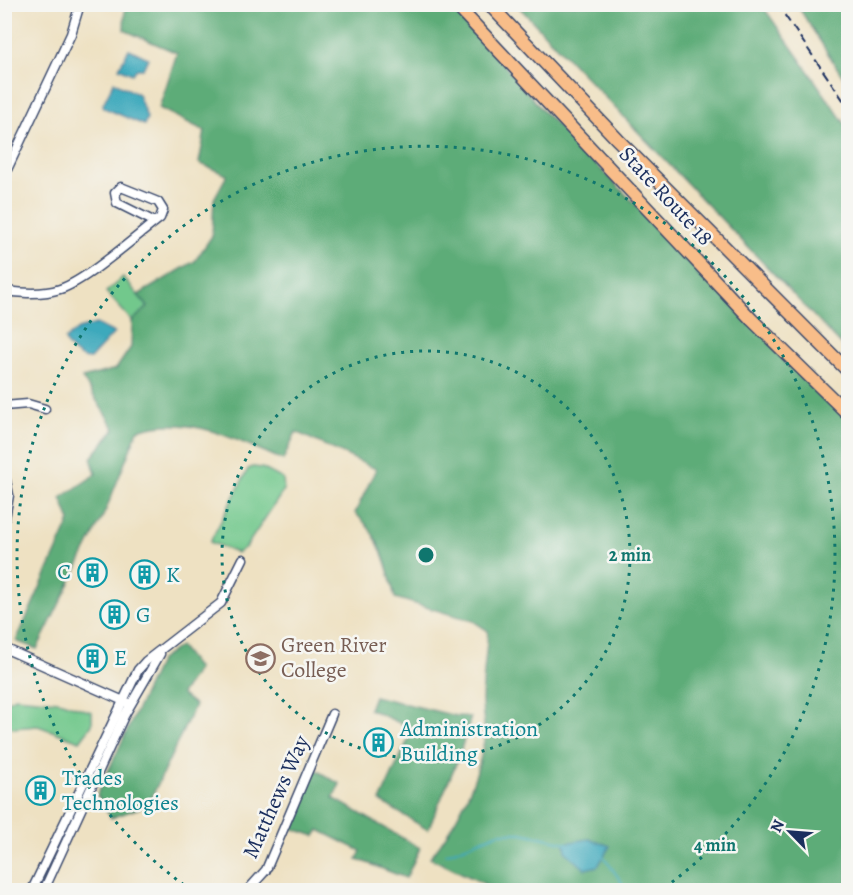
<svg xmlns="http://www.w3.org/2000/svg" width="853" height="895" viewBox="0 0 853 895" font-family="Alegreya,serif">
<rect width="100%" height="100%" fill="#f6f6f2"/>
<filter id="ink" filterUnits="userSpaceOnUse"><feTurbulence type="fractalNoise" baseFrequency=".0167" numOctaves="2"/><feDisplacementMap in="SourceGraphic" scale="12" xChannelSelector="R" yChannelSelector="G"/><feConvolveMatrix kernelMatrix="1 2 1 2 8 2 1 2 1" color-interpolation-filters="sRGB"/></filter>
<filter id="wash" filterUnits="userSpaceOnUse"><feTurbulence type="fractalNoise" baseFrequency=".008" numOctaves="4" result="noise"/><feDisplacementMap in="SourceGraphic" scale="24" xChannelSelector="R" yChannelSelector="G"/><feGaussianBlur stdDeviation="1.35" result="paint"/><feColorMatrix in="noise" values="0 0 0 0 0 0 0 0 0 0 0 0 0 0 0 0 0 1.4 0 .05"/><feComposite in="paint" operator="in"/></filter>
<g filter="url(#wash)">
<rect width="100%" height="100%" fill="#eee1c2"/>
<!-- green -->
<g fill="#72c88c" stroke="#467c75" stroke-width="1.5">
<path d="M123 277 148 307 132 321 106 292Z"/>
<path d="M253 467 262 468 283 479 284 490 246 547 237 553 210 542 248 469Z"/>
<path d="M15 697 59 701 92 712V725L80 741 38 726 13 728 5 724 4 703Z"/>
</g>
<!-- forest -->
<g fill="#5dac78" stroke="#3c6e6b" stroke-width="1.5">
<path d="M125 5H453L544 112 848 418V890H497L430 858C457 823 477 785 484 741 486 728 482 714 482 700 483 677 486 654 488 631L473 621 395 598C388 568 380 534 355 513L376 469 296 432 283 460C236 440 189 413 138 430L105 512 37 649 16 641 70 521 61 498 96 474 91 458 115 429 82 378 116 369 131 347 132 321 148 307 138 295 195 261 212 236 214 199 227 175 199 163 205 131 159 108 177 53 124 30Z"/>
<path d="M517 5H762L848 128V352Z"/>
<path d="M797 5H847L848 85Z"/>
<path d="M180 646 198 669 181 694 195 705 148 805 111 818 97 795 160 660Z"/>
<path d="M374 696 456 716 471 717 458 759 428 830 380 801 413 729 369 709Z"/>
<path d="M314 769 340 784 333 798 420 848 406 878 357 859 361 851 319 830 315 836 291 828Z"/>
</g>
<!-- water -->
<g fill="#3da9bc" stroke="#2c6c8d" stroke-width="1.5">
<path d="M129 49 148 58 143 69H137L132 74 119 68Z"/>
<path d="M114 82 138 94 147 118 144 125 104 108 103 104Z"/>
<path d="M96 324 114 333 90 359C81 360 68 349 65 340L78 329Z"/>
<path d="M589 839 610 846 598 866 585 869 566 852 565 843Z"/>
</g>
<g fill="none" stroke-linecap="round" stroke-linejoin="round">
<!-- stream -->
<g stroke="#3da9bc" stroke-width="2">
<path d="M446 854 499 833H522L567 843"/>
<path d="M603 856 621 881 624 890"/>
</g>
</g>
</g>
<g filter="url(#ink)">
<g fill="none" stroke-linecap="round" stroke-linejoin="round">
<defs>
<g id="minor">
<path d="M4 176 71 34 80 4"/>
<path d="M4 291C23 293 42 295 60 289 87 280 135 237 160 218L163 210 158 202 121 187 115 193 117 203 155 222"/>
<path d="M4 406 28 404 45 409"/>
<path d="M4 471 9 495 4 524"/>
<path d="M4 648 128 703"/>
<path d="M32 890 138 670 146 661 221 603 243 559"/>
<path d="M44 890 124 716 160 654"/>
<path d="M248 890 266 870 332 714"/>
</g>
<g id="highway">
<path d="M455 4 752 320 848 414"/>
<path d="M489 4 618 140 848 371"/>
</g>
</defs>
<!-- minor casing -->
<use href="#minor" stroke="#3b4a6d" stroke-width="11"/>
<!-- highway casing -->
<use href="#highway" stroke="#3b4a6d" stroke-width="15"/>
<!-- minor -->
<use href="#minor" stroke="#fff" stroke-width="8"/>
<!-- highway -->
<use href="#highway" stroke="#f8bd89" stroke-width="12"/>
<!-- rail -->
<path stroke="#1b2f5e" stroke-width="2" stroke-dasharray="9 4.5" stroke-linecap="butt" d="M777 4 848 107"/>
</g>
</g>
<!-- distance rings -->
<g fill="none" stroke="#0f766e" stroke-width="3" stroke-dasharray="3 6">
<circle cx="426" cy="555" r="204"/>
<path d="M191 890A409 409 0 1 1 661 890"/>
</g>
<!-- icons -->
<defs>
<symbol id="building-ring" viewBox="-11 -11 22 22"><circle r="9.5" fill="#f6f6f2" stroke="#0f9aa8" stroke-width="1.5"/><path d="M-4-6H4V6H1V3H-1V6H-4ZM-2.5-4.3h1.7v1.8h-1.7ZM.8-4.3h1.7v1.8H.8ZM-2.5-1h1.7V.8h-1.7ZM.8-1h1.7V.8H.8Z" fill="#0f9aa8"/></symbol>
<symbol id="university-ring" viewBox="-11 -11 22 22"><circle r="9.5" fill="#f6f6f2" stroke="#8d6e63" stroke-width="1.5"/><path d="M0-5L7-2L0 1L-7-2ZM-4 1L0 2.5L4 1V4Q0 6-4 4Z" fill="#8d6e63"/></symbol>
</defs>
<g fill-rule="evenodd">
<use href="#building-ring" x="76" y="556" width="33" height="33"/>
<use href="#building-ring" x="128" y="558" width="33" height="33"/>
<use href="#building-ring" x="98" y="598" width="33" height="33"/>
<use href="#building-ring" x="76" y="642" width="33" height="33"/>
<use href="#university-ring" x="244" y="642" width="33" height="33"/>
<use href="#building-ring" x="362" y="726" width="33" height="33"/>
<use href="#building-ring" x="24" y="774" width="33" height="33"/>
</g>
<g text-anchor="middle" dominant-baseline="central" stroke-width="5" stroke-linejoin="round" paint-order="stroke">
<!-- street labels -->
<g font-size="22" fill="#1b2f5e" stroke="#f6f6f2">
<text transform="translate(666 196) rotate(47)">State Route 18</text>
<text transform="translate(276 797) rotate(-66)">Matthews Way</text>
</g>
<!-- culture labels -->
<g font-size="22" fill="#0d838f" stroke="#f6f6f2" text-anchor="start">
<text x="71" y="572" text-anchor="end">C</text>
<text x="166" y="575">K</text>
<text x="136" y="615">G</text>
<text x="114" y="658">E</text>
<text x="400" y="729">Administration<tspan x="400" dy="25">Building</tspan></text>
<text x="62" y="778">Trades<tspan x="62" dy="25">Technologies</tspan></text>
</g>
<!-- education labels -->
<g font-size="22" fill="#785e54" stroke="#f6f6f2" text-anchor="start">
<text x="281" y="645">Green River<tspan x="281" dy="25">College</tspan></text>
</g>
</g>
<circle cx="426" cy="555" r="9" fill="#0f766e" stroke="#f6f6f2" stroke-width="3"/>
<g font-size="18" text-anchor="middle" font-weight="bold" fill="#0f766e" stroke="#f6f6f2" stroke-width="5" stroke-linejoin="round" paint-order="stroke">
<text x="630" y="561">2 min</text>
<text x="715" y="851">4 min</text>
</g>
<!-- margin -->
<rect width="853" height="895" fill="none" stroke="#f6f6f2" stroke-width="24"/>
<!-- north arrow -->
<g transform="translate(790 832) rotate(295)" stroke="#f6f6f2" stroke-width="4.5" paint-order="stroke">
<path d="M0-4.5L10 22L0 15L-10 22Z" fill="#1b2f5e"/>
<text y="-9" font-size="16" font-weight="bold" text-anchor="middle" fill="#1b2f5e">N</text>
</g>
</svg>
